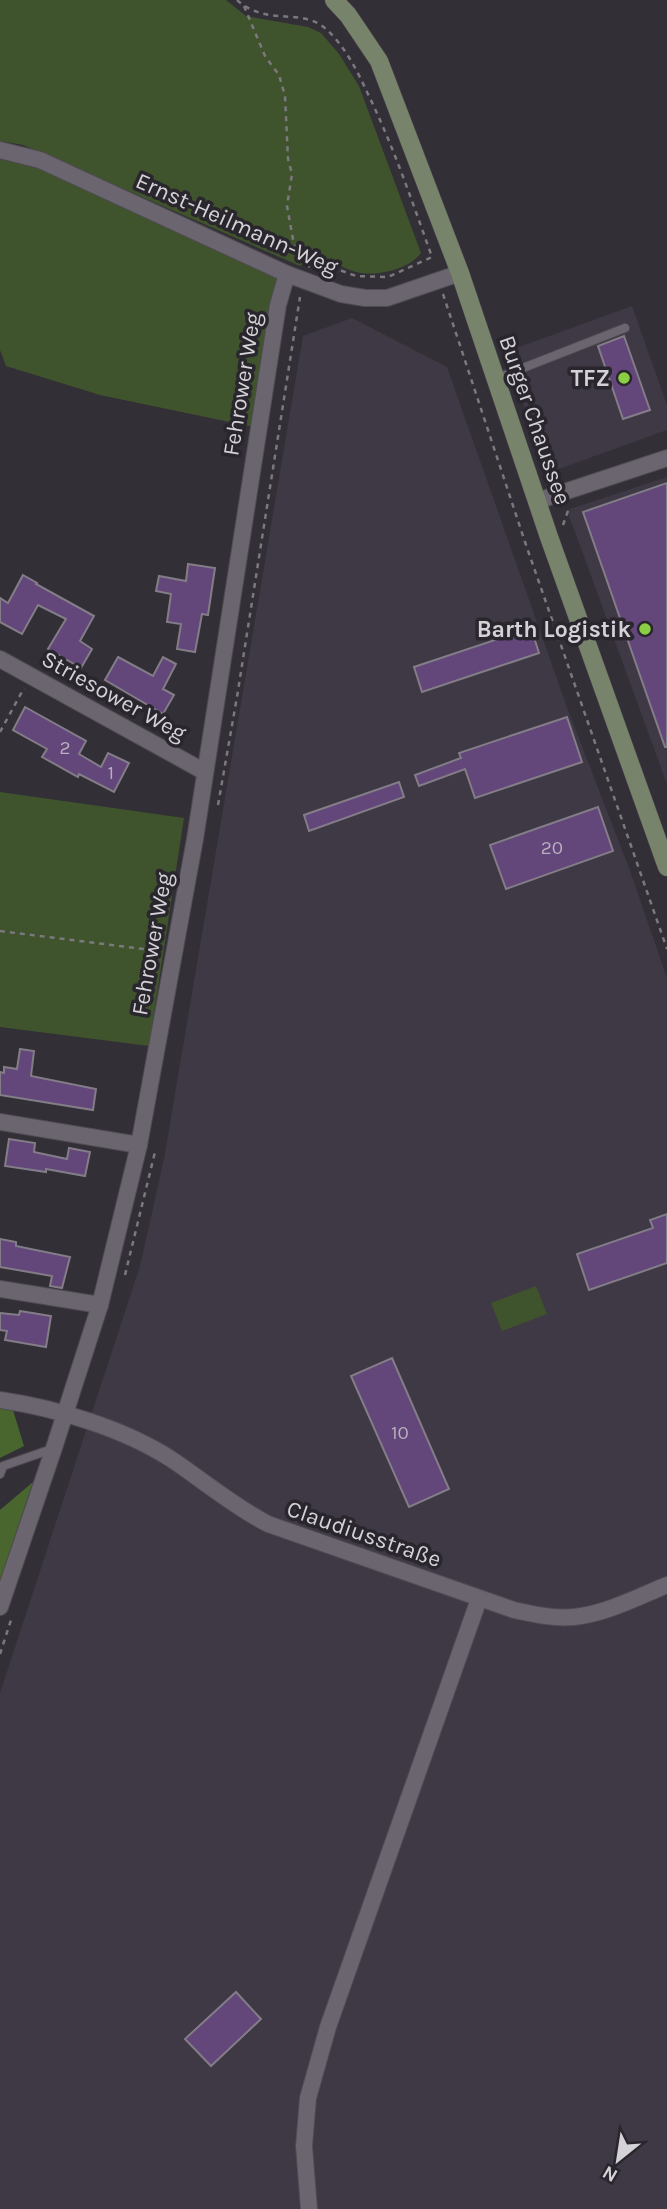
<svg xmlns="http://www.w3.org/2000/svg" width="667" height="2209" viewBox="0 0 667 2209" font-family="Karla,sans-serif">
<rect width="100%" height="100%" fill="#332f37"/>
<!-- built -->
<g fill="#3f3845">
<path d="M632 306 667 405V430L548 473 505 352Z"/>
<path d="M352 318 447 367 568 710 629 868 667 978V2209H0V1693L140 1266 164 1159 303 336Z"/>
<path d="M667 477V784L567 510Z"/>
</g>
<!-- green -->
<g fill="#3f542c">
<path d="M0 0H226L246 16 308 27 321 33 339 54 359 86 421 253C408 270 376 277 356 272 344 269 331 259 319 258 312 257 305 262 300 266L23 145 0 141Z"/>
<path d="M0 150 287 274 259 428 100 395 6 366 0 350Z"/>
<path d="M0 792 184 818 149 1046 0 1027Z"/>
<path d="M536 1286 547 1314 502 1331 491 1303Z"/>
</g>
<!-- forest -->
<g fill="#48662e">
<path d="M0 1406 12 1407 24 1446 0 1458Z"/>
<path d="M33 1482 0 1581V1510Z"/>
</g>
<!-- building -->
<g fill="#63467a" stroke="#827d86" stroke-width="2">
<path d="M624 336 650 410 623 419 598 346Z"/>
<path d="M667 483V747H665L583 512Z"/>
<path d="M188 564 215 568 208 615 202 614 195 652 177 649 181 624 167 622 171 594 156 591 159 576 186 581Z"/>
<path d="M23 575 37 583 36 584 94 616 80 641 92 649 81 668 48 649 66 619 38 605 22 634 0 622V598L8 603Z"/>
<path d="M531 628 539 653 422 692 414 667Z"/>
<path d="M118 657 153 676 163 657 176 664 163 689 174 695 163 714 105 680Z"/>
<path d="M25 707 86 741 79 754 101 767 108 753 129 763 114 792 79 774 78 777 42 757 47 749 13 730Z"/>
<path d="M567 717 582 762 475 798 465 769 419 786 415 775 461 758 459 753Z"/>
<path d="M399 782 404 797 309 831 304 815Z"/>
<path d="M598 807 613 851 506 889 490 845Z"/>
<path d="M20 1049 34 1051 31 1076 96 1089 93 1110 0 1095V1072L4 1073V1067L17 1069Z"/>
<path d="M9 1139 35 1143 34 1152 67 1159 69 1148 90 1152 85 1176 46 1169V1172L5 1166Z"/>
<path d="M667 1214V1263L589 1290 577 1254 653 1228 650 1220Z"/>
<path d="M0 1239 16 1242V1246L70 1257 62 1288 50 1286 52 1276 0 1267Z"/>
<path d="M20 1311 51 1316 46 1347 5 1340 7 1331 0 1330V1313L19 1315Z"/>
<path d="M392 1358 449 1489 409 1507 351 1376Z"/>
<path d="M236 1992 261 2019 211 2066 185 2039Z"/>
</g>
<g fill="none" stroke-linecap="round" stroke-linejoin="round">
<defs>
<g id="service">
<path d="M495 379 625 328"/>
<path d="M0 1474 3 1466 52 1449"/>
</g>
<g id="minor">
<path d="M0 150 40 160 287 274 341 294 365 298H387L460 273"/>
<path d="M537 501 667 458"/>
<path d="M0 659 205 772"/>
<path d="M0 1122 139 1145"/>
<path d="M0 1289 100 1305"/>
<path d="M0 1400C55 1408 123 1428 171 1459 204 1481 233 1506 268 1524L514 1610C533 1614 554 1619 574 1617 605 1614 638 1597 667 1585"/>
<path d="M0 1607 54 1448 100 1305 139 1145 195 839 278 305 287 274"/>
<path d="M309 2209 304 2146 308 2098 328 2027 479 1599"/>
</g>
<path id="secondary" d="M334 0 348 15 379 61 460 273 549 537 667 867"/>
</defs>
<!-- service casing -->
<use href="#service" stroke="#4f4b52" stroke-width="10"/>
<!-- minor casing -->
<use href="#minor" stroke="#4f4b52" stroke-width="18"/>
<!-- secondary casing -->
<use href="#secondary" stroke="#4f4b52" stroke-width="19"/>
<!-- path -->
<g stroke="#7c787f" stroke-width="2.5" stroke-dasharray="5 5" stroke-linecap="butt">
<path d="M237 0C267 27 302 7 326 29 344 45 357 70 367 92 393 145 412 201 432 257L388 277 356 276 315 261 308 267"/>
<path d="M244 6 265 56 279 75 285 96 288 159 292 174 287 206 296 256 306 263"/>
<path d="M443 294 526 545 667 949"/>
<path d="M563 525 569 508"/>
<path d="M0 732 24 688"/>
<path d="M218 805 237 697 300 297"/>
<path d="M0 931 159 951"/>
<path d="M125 1275 155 1152"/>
<path d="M0 1654 12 1617"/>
</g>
<!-- service -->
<use href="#service" stroke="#6a656e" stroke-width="8"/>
<!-- minor -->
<use href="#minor" stroke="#6a656e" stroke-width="16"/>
<!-- secondary -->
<use href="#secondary" stroke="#77846b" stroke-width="18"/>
</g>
<!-- markers -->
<g fill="#8bce46" stroke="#29262d" stroke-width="2.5">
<circle cx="624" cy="378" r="7"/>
<circle cx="645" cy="629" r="7"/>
</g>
<g text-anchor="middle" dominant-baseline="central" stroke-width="7" stroke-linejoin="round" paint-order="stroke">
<!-- number labels -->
<g font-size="19" fill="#b8afc0">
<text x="65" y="748">2</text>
<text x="111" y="773">1</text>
<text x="552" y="848">20</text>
<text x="400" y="1433">10</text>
</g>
<!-- street labels -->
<g font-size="23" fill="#d5d2d7" stroke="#29262d">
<text transform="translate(237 224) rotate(24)">Ernst-Heilmann-Weg</text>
<text transform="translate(242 384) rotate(-81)">Fehrower Weg</text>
<text transform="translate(535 420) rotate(71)">Burger Chaussee</text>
<text transform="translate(114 696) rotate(29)">Striesower Weg</text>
<text transform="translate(152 944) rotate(-80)">Fehrower Weg</text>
<text transform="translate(364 1534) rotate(19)">Claudiusstraße</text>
</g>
<!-- poi labels -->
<g font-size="23" font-weight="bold" fill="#d5d2d7" stroke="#29262d" text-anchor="end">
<text x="610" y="378">TFZ</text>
<text x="631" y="629">Barth Logistik</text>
</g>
</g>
<!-- north arrow -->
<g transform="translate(618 2160) rotate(210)" stroke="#29262d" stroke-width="5" paint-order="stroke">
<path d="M0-5L12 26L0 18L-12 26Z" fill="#d5d2d7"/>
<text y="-10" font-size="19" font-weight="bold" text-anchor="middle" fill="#d5d2d7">N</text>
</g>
</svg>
